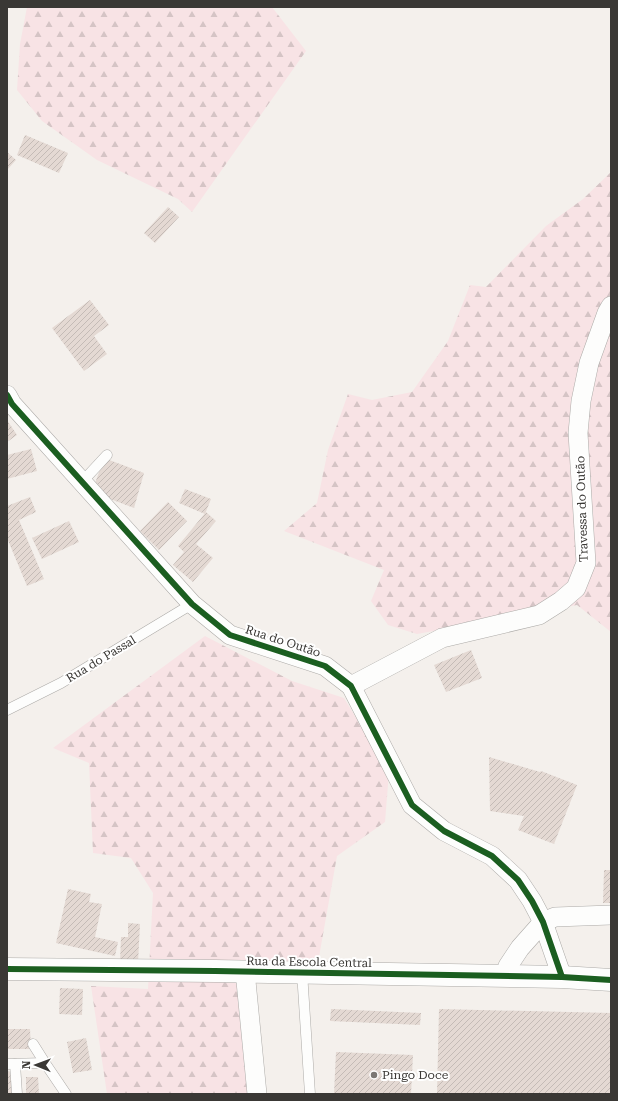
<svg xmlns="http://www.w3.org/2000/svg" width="618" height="1101" viewBox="0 0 618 1101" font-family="'Roboto Serif',serif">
<defs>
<pattern id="forest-firs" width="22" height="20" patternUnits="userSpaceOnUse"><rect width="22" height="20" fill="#f8e3e5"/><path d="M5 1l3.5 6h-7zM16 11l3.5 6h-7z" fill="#d5c4c5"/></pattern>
<pattern id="building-hatch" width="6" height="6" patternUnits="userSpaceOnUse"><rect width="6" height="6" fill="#e4d9d3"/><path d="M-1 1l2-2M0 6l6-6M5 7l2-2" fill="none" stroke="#c4bbb6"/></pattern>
</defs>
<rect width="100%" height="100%" fill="#f4f0ec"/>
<!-- forest -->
<g fill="url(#forest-firs)">
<path d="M27 7H272L306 51 192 212 178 199 97 160 42 121 17 90 20 44Z"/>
<path d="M611 172V632L577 605 417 634 388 625 371 601 384 570 284 531 317 503 328 450 348 394 372 400 412 392 448 341 470 285 486 287 546 226 583 199Z"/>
<path d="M205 636 292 681 344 698 389 772 385 822 337 856 317 968 245 964 255 1094H107L91 986 148 989 153 893 131 858 93 853 89 763 53 748Z"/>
</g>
<!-- building -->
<g fill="url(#building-hatch)">
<path d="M25 135 68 153 59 173 17 155Z"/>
<path d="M7 152 16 160 7 170Z"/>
<path d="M168 207 179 217 155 243 144 233Z"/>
<path d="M90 300 109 325 94 336 107 354 84 371 52 328Z"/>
<path d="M7 420 17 435 7 442Z"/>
<path d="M31 449 37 471 7 479V455Z"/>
<path d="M104 458 144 473 134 508 92 492Z"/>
<path d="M185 489 211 499 205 514 179 503Z"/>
<path d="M30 497 36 512 19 520 44 579 27 586 7 538V506Z"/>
<path d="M168 502 187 521 159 550 140 531Z"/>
<path d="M206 512 216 521 196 544 213 558 193 582 173 565 184 552 178 546Z"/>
<path d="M69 521 79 542 42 559 32 538Z"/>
<path d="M471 650 482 678 446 692 434 665Z"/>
<path d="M489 757 540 772 541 771 577 785 554 844 518 830 524 816 490 811Z"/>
<path d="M604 870H611V903H603Z"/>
<path d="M68 889 91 894 89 902 102 904 95 937 118 942 115 956 56 943Z"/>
<path d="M128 923 140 924 138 963 120 962 121 937H128Z"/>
<path d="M60 988 83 989 82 1015 59 1014Z"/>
<path d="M331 1009 421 1013 420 1025 330 1021Z"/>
<path d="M439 1009 611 1013V1094H437Z"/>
<path d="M7 1029H30L31 1049H7Z"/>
<path d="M86 1038 92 1070 73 1073 67 1042Z"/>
<path d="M336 1052 413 1055 411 1094H334Z"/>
<path d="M11 1071 13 1094H7V1072Z"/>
<path d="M26 1077H38L39 1094H26Z"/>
</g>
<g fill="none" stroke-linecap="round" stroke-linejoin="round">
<defs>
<g id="service">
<path d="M82 482 107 455"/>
<path d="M7 710 61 683 192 604"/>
<path d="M302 972 310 1094"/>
<path d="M33 1044 45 1063"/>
<path d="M7 1064 45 1063 66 1094"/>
<path d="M15 1064 17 1094"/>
</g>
<g id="minor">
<path d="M7 395 12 404 192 604 230 635 325 666 351 686 412 805 444 831 492 856 518 880 532 901 543 922 562 977"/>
<path d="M351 686 442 638 539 615 561 601 576 588 586 563 578 433 581 401 589 363 607 313 611 306"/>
<path d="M245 971 257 1094"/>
<path d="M505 976 508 966 520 948 543 922 555 917 611 915"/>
</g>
<path id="tertiary" d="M7 969 215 971 562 977 611 980"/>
</defs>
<!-- service casing -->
<use href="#service" stroke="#acaaa7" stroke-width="11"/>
<!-- minor casing -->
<use href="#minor" stroke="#acaaa7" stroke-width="20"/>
<!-- tertiary casing -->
<use href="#tertiary" stroke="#acaaa7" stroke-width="23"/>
<!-- service -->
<use href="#service" stroke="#fdfdfc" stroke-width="10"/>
<!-- minor -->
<use href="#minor" stroke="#fdfdfc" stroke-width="19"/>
<!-- tertiary -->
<use href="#tertiary" stroke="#fdfdfc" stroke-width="22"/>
<defs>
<g id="cycleway">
<path d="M7 395 12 404 192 604 230 635 325 666 351 686 412 805 444 831 492 856 518 880 532 901 543 922 562 977"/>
<path d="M7 969 215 971 562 977 611 980"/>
</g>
</defs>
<!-- cycleway casing -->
<use href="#cycleway" stroke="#fff" stroke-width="8"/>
<!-- cycleway -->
<use href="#cycleway" stroke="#1b5e20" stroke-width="6"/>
</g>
<!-- markers -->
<circle fill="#7b7875" stroke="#fff" stroke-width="1.5" cx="374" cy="1075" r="4"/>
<g text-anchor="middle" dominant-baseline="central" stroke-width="4" stroke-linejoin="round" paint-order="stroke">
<!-- street labels -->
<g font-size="12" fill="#3a3835" stroke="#fff">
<text transform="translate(582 509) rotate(-92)">Travessa do Outão</text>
<text transform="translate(283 641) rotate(18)">Rua do Outão</text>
<text transform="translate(101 659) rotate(-31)">Rua do Passal</text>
<text transform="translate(309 962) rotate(1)">Rua da Escola Central</text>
</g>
<!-- poi labels -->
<g font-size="12" fill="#3a3835" stroke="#fff" text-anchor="start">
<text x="382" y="1075">Pingo Doce</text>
</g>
</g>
<!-- border -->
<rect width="618" height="1101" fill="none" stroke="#3a3835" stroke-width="16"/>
<!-- north arrow -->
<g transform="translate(36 1065) rotate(271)" stroke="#ffffff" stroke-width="3" paint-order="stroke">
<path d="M0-3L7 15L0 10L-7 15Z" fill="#3a3835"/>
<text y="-6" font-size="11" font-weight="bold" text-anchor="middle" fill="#3a3835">N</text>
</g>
</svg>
